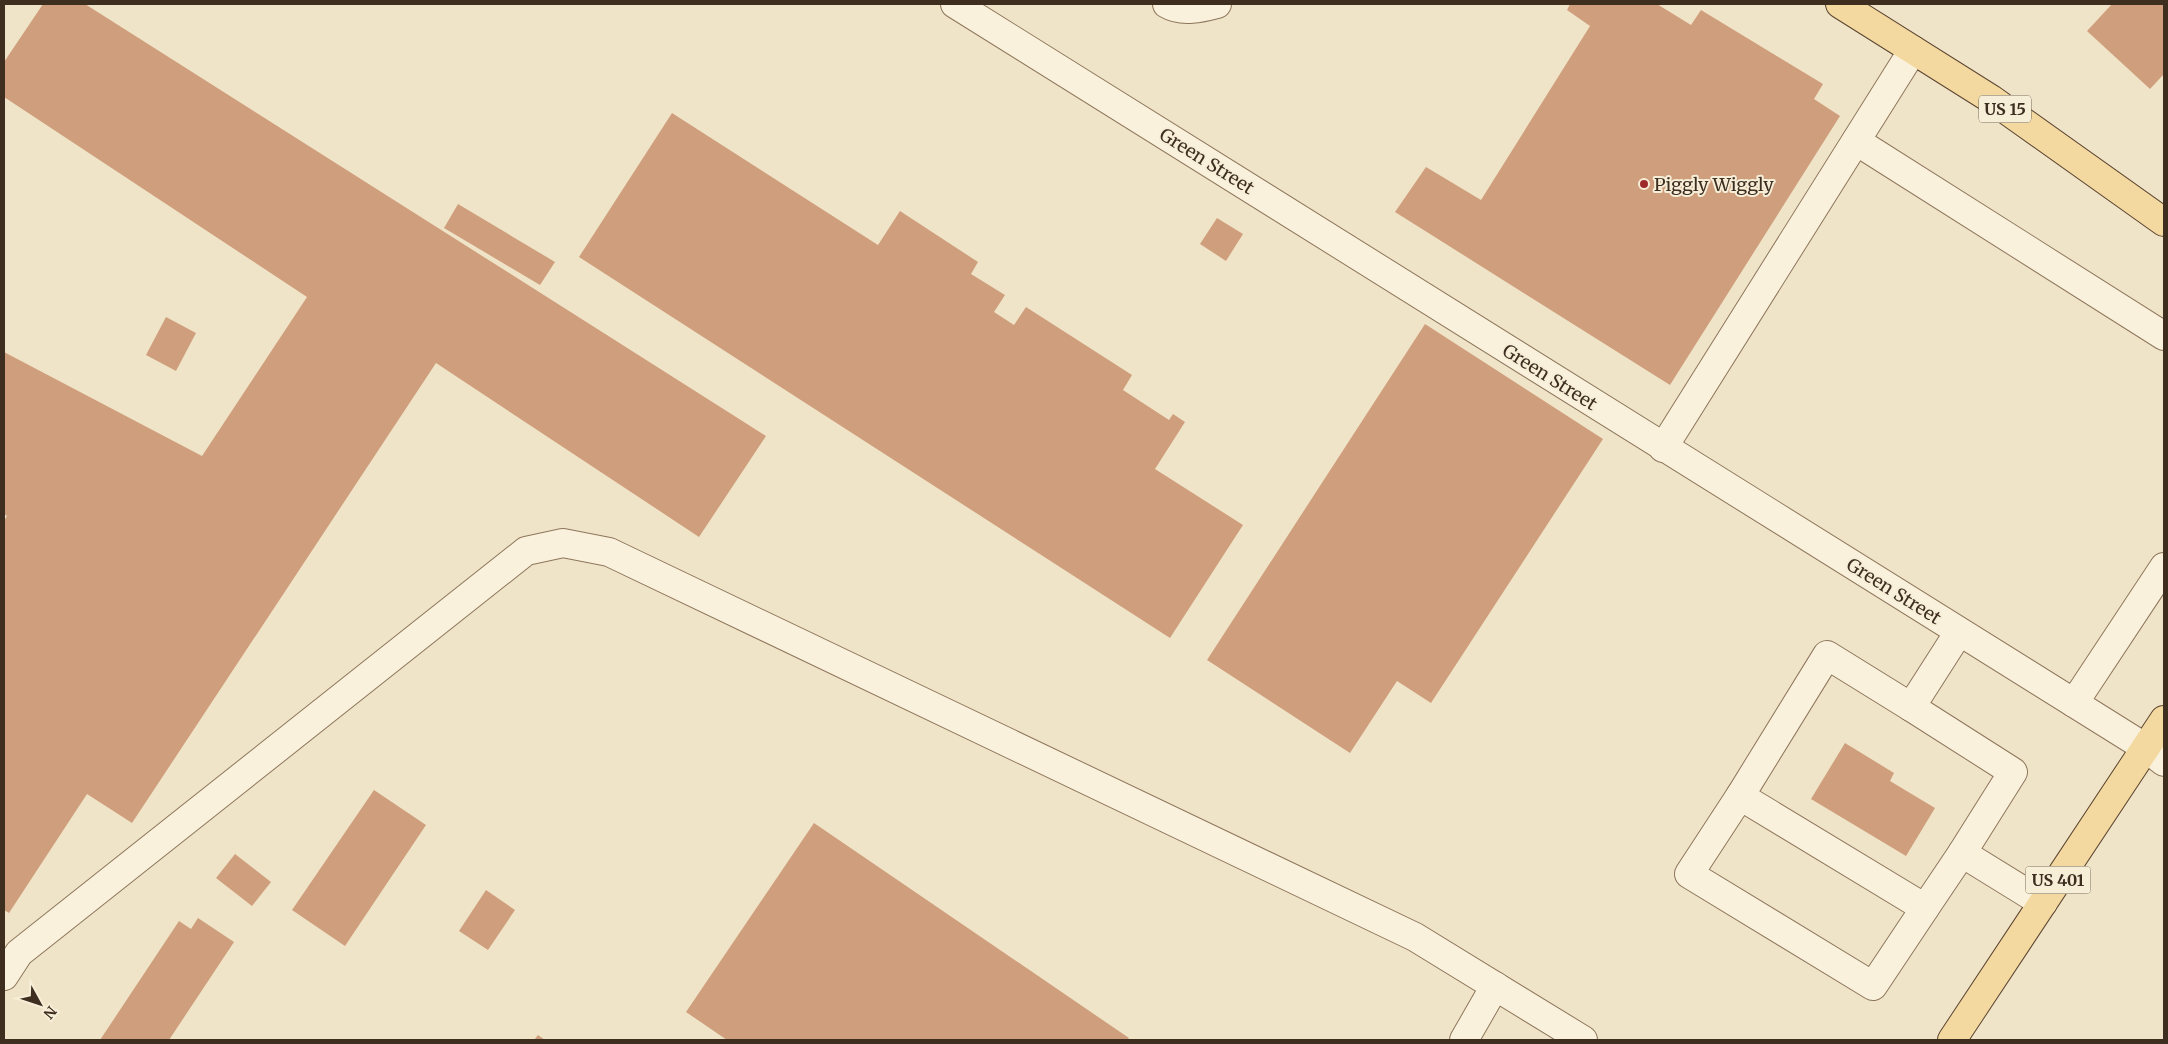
<svg xmlns="http://www.w3.org/2000/svg" width="2168" height="1044" viewBox="0 0 2168 1044" font-family="Merriweather,serif">
<rect width="100%" height="100%" fill="#f0e4c8"/>
<!-- building -->
<g fill="#cf9f7d">
<path d="M43 4H85L766 436 699 537 436 363 132 823 87 794 9 913 4 910V521L7 516 4 514V352L202 456 307 297 4 97V62Z"/>
<path d="M1570 4H1657L1691 25 1701 10 1823 84 1814 99 1840 116 1670 385 1395 212 1426 167 1481 200 1590 26 1567 10Z"/>
<path d="M2112 4H2164V74L2150 89 2087 31Z"/>
<path d="M672 113 878 245 900 211 978 262 971 274 1005 295 994 312 1014 325 1026 307 1132 375 1123 390 1169 420 1173 414 1185 422 1155 469 1243 525 1170 638 579 257Z"/>
<path d="M458 204 555 262 540 285 444 228Z"/>
<path d="M1217 218 1243 234 1226 261 1200 244Z"/>
<path d="M166 317 196 333 176 371 146 355Z"/>
<path d="M1425 324 1603 439 1431 703 1397 681 1350 753 1207 660Z"/>
<path d="M1845 743 1894 773 1890 781 1935 808 1906 856 1811 799Z"/>
<path d="M374 790 426 825 345 946 292 910Z"/>
<path d="M814 823 1129 1038 1127 1040H727L686 1012Z"/>
<path d="M235 854 271 882 252 906 216 878Z"/>
<path d="M486 890 515 910 488 950 459 931Z"/>
<path d="M198 918 234 942 169 1040H100L179 921 191 929Z"/>
<path d="M538 1035 545 1040H534Z"/>
</g>
<g fill="none" stroke-linecap="round" stroke-linejoin="round">
<defs>
<g id="minor">
<path d="M955 4 2146 748 2164 762"/>
<path d="M1167 4C1182 13 1202 8 1217 4"/>
<path d="M1856 141 2164 336"/>
<path d="M1663 448 1913 50"/>
<path d="M1959 632 1911 707 2013 772 1962 853 2043 903"/>
<path d="M2074 703 2164 567"/>
<path d="M1911 707 1827 655 1740 796 1925 908 1962 853"/>
<path d="M1740 796 1689 874 1873 986 1925 908"/>
<path d="M4 976 19 953 526 551 563 543 609 552 1415 937 1583 1040"/>
<path d="M1464 1040 1495 986"/>
</g>
<g id="major">
<path d="M1840 4 1991 99 2164 222"/>
<path d="M1952 1040 2164 720"/>
</g>
</defs>
<!-- minor casing -->
<use href="#minor" stroke="#8d765c" stroke-width="30"/>
<!-- major casing -->
<use href="#major" stroke="#5b4430" stroke-width="30"/>
<!-- minor -->
<use href="#minor" stroke="#faf1dc" stroke-width="28"/>
<!-- major -->
<use href="#major" stroke="#f3d9a0" stroke-width="28"/>
</g>
<!-- markers -->
<circle fill="#9e2a2b" stroke="#f7eed8" stroke-width="2" cx="1644" cy="184" r="5"/>
<g text-anchor="middle" dominant-baseline="central" stroke-width="4" stroke-linejoin="round" paint-order="stroke">
<!-- shield labels -->
<g fill="#f7eed8" stroke="#756857" stroke-width="1">
<rect x="1979" y="95.5" width="52" height="27" rx="4"/>
<rect x="2025.5" y="866.5" width="65" height="27" rx="4"/>
</g>
<g font-size="16" font-weight="bold" fill="#3d2e20">
<text x="2005" y="109">US 15</text>
<text x="2058" y="880">US 401</text>
</g>
<!-- street labels -->
<g font-size="18" fill="#3d2e20" stroke="#f7eed8">
<text transform="translate(1207 161) rotate(32)">Green Street</text>
<text transform="translate(1550 377) rotate(32)">Green Street</text>
<text transform="translate(1894 591) rotate(32)">Green Street</text>
</g>
<!-- poi labels -->
<g font-size="18" fill="#3d2e20" stroke="#f7eed8" text-anchor="start">
<text x="1654" y="184">Piggly Wiggly</text>
</g>
</g>
<!-- border -->
<rect width="2168" height="1044" fill="none" stroke="#3d2e20" stroke-width="10"/>
<!-- north arrow -->
<g transform="translate(40 1004) rotate(130)" stroke="#f7eed8" stroke-width="4" paint-order="stroke">
<path d="M0-4L9 19L0 12L-9 19Z" fill="#3d2e20"/>
<text y="-8" font-size="14" font-weight="bold" text-anchor="middle" fill="#3d2e20">N</text>
</g>
</svg>
